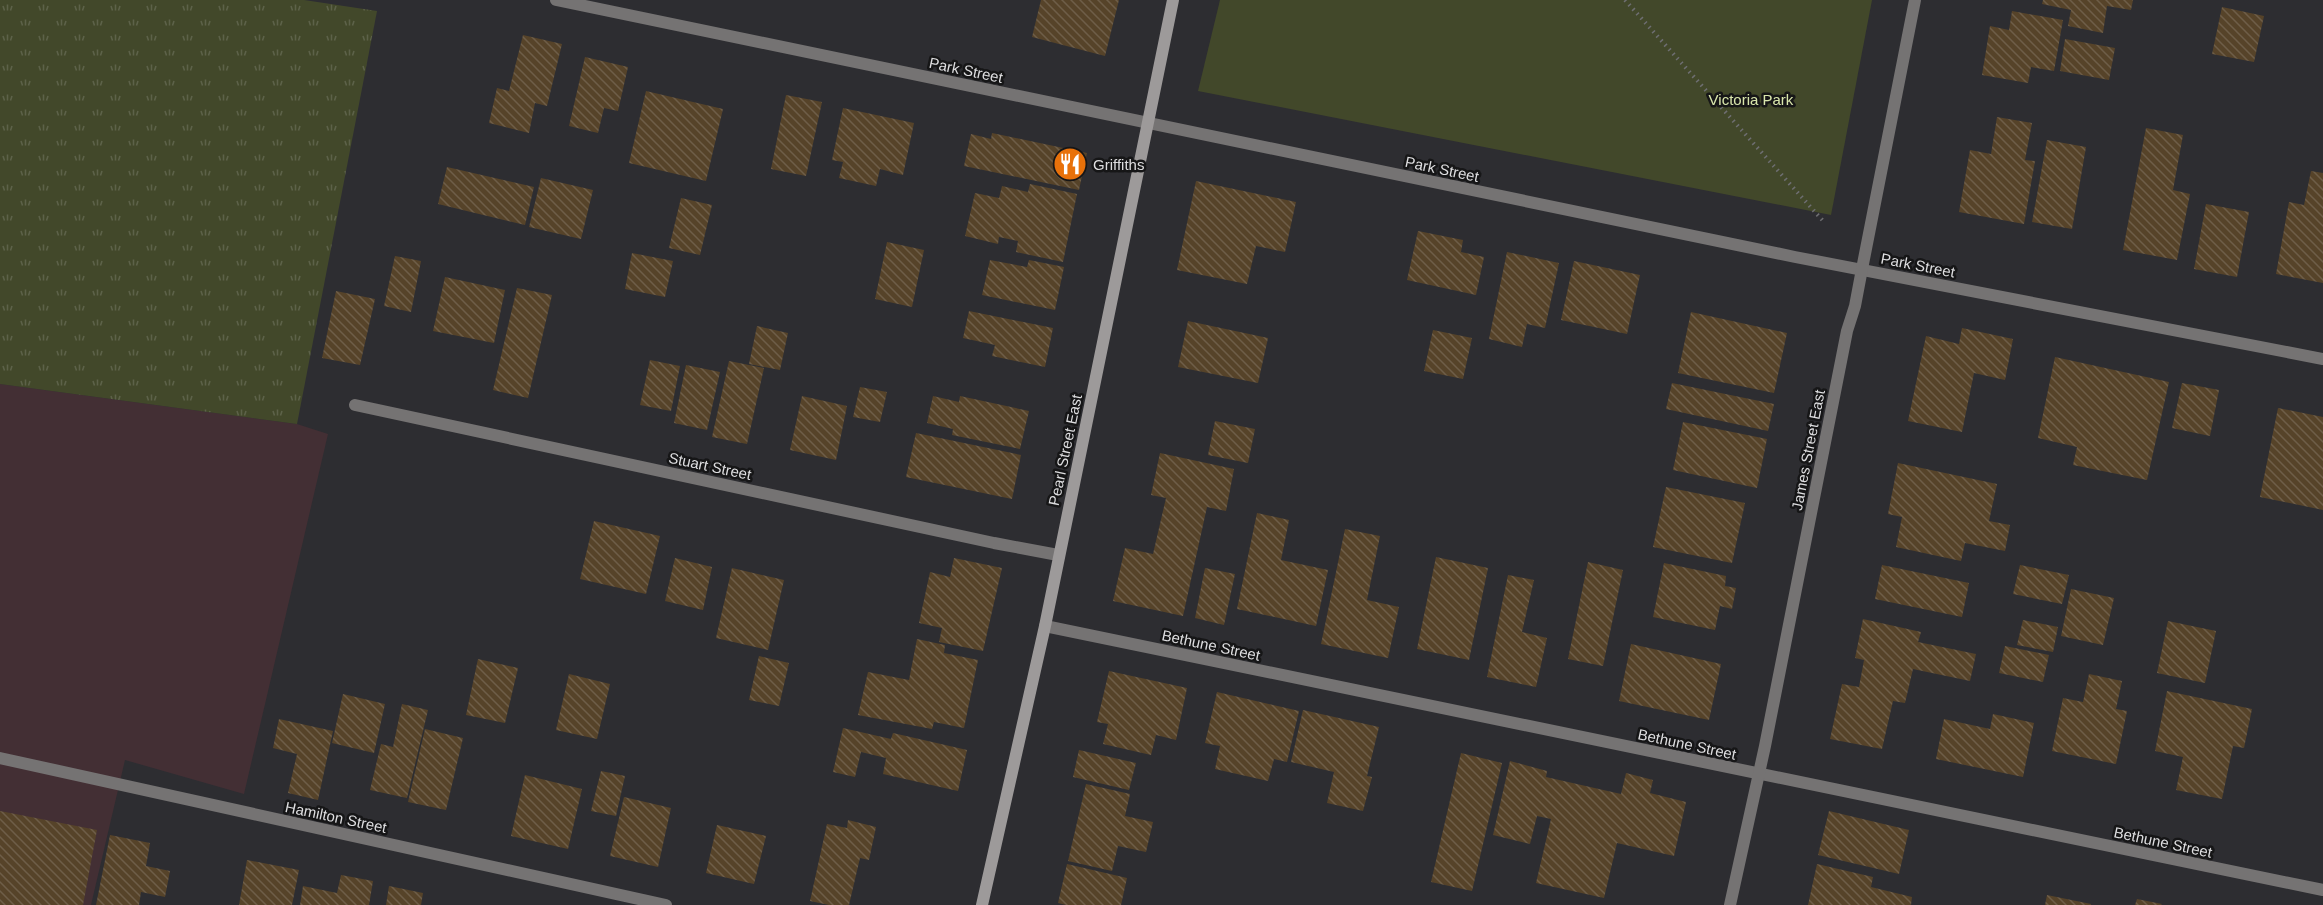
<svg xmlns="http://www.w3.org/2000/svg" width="2323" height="905" viewBox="0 0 2323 905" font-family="Arial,sans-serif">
<defs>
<pattern id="grass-tufts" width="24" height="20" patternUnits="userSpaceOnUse" patternTransform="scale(1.5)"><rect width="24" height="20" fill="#42482a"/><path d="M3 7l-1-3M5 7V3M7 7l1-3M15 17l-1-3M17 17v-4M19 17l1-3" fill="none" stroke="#5d6249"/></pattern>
<pattern id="building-back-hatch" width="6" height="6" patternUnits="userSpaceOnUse" patternTransform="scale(1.5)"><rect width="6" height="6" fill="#564329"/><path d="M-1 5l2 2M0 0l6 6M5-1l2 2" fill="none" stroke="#6e5e48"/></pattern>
</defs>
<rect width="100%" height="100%" fill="#2d2d31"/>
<!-- industrial -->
<path fill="#432f34" d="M0 384 297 424 328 434 244 794 125 760 91 905H0Z"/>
<!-- grass -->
<path fill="url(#grass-tufts)" d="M0 0H304L377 11 297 424 0 384Z"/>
<!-- green -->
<path fill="#42482a" d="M1220 0H1872L1831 215 1198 91Z"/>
<!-- building -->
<g fill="url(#building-back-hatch)">
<path d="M1041 0H1119L1105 56 1032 37Z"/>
<path d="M2043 0H2133L2131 10 2107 6 2103 33 2068 26 2071 10 2042 4Z"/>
<path d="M2222 7 2264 16 2254 62 2212 54Z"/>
<path d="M2012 11 2063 20 2054 71 2031 67 2028 83 1982 75 1990 26 2009 30Z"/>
<path d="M523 35 562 44 547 106 535 103 529 133 489 123 497 88 509 91Z"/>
<path d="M2065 39 2115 48 2109 80 2060 71Z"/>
<path d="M585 57 628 67 618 111 604 108 598 133 569 126Z"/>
<path d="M646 91 723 109 706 181 629 163Z"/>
<path d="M786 95 822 102 806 176 771 169Z"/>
<path d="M843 108 914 123 903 175 880 169 876 186 839 178 843 162 832 160Z"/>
<path d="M1997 117 2032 123 2025 160 2035 161 2024 224 1959 212 1970 150 1991 154Z"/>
<path d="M2146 128 2183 135 2173 190 2190 194 2177 260 2123 250Z"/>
<path d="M992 133 1087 153 1079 190 964 166 971 134 991 139Z"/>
<path d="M2047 140 2086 147 2072 229 2032 222Z"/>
<path d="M447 167 534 187 525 225 438 204Z"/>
<path d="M2311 171 2323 173V283L2276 274 2289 202 2304 205Z"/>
<path d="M541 178 593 190 581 239 529 227Z"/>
<path d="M1196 181 1296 202 1285 252 1256 246 1247 284 1177 270Z"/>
<path d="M1030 184 1077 194 1063 262 1016 252 1018 241 999 237 998 244 965 236 975 193 999 198 1002 186 1028 192Z"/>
<path d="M681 198 712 205 700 255 669 248Z"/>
<path d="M2206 204 2249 212 2237 277 2194 269Z"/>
<path d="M1418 231 1463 240 1461 252 1484 257 1476 295 1407 280Z"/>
<path d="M887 242 924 250 912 307 875 299Z"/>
<path d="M1507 252 1559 263 1545 328 1527 324 1522 347 1489 339Z"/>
<path d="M632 253 673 261 665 297 625 289Z"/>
<path d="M395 256 421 261 411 312 384 306Z"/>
<path d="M990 260 1027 267 1029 260 1064 267 1055 310 982 295Z"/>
<path d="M1574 261 1640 275 1627 334 1561 320Z"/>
<path d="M445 277 505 290 494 343 433 331Z"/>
<path d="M517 288 552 295 528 398 493 390Z"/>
<path d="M336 291 375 299 360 365 322 358Z"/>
<path d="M969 311 1053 328 1045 367 992 356 995 345 963 338Z"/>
<path d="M1691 312 1787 333 1774 393 1678 373Z"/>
<path d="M1188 321 1268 338 1258 383 1178 367Z"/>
<path d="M757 326 788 333 780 370 749 364Z"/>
<path d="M1962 328 2013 339 2005 380 1974 373 1962 432 1908 421 1926 336 1959 344Z"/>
<path d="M1433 330 1472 338 1463 379 1424 371Z"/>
<path d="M2055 357 2169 382 2147 480 2073 465 2077 447 2038 438Z"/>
<path d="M650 360 680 366 671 411 640 405Z"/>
<path d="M729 361 764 368 747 444 712 437Z"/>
<path d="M686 365 720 372 707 430 674 423Z"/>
<path d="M1672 383 1774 404 1768 431 1666 409Z"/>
<path d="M2182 383 2219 390 2210 436 2172 428Z"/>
<path d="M860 387 887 392 880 422 853 417Z"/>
<path d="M802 396 847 406 836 460 790 450Z"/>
<path d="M933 396 959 402 960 396 1029 411 1020 449 952 435 953 429 927 423Z"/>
<path d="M2278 408 2323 417V510L2260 497Z"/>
<path d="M1215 421 1255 429 1248 463 1208 455Z"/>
<path d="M1683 422 1767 439 1757 488 1673 470Z"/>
<path d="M916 433 1021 455 1012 499 906 477Z"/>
<path d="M1160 453 1234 469 1226 511 1207 507 1183 616 1113 601 1125 548 1153 554 1166 498 1151 495Z"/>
<path d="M1898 463 1997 484 1989 521 2010 525 2005 551 1965 543 1961 561 1896 547 1902 517 1888 514Z"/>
<path d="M1666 487 1745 503 1732 563 1653 547Z"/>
<path d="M1257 513 1289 520 1281 560 1328 570 1316 626 1237 609Z"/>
<path d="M594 521 660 536 646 594 580 579Z"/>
<path d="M1345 529 1380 536 1367 600 1399 607 1388 658 1321 644Z"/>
<path d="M1436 557 1488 568 1469 660 1417 649Z"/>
<path d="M675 558 712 567 703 610 665 601Z"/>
<path d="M954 558 1002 568 983 651 939 642 942 628 919 623 930 572 950 577Z"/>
<path d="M1588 562 1623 570 1603 666 1568 659Z"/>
<path d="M1664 563 1726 576 1725 586 1736 588 1732 609 1720 606 1715 630 1653 617Z"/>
<path d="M1882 565 1969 583 1962 617 1875 599Z"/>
<path d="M2020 565 2069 575 2062 604 2013 594Z"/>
<path d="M732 568 784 580 768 650 716 638Z"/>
<path d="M1205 568 1235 574 1224 625 1195 618Z"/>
<path d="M1508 575 1534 580 1522 632 1547 638 1536 687 1487 677Z"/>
<path d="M2071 589 2114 598 2103 645 2061 636Z"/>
<path d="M1863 619 1921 632 1918 642 1976 654 1970 681 1913 669 1905 703 1893 701 1882 749 1830 739 1842 684 1859 687 1864 660 1855 658Z"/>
<path d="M2023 620 2058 627 2053 652 2017 645Z"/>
<path d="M2168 621 2216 631 2205 683 2157 673Z"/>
<path d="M917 639 945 645 944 653 978 660 964 728 934 722 932 729 858 715 868 672 909 680Z"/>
<path d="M1631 644 1721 664 1709 720 1619 701Z"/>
<path d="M2005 646 2049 655 2043 682 1999 673Z"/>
<path d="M759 656 789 663 779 706 749 700Z"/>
<path d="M478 659 518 668 505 723 466 715Z"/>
<path d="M1109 671 1187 688 1176 740 1156 735 1151 755 1103 744 1108 724 1097 722Z"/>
<path d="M569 674 610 684 597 739 556 730Z"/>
<path d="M2089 674 2122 681 2116 709 2127 711 2116 764 2052 751 2063 698 2083 702Z"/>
<path d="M2167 691 2252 709 2244 748 2233 746 2222 799 2176 790 2183 757 2155 751Z"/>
<path d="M1217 692 1299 711 1287 762 1274 759 1268 781 1215 769 1220 746 1205 743Z"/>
<path d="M343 694 385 704 374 753 332 743Z"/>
<path d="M402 704 428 710 407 798 370 790 381 744 393 747Z"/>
<path d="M1303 710 1379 727 1367 776 1372 777 1363 811 1327 803 1334 772 1291 762Z"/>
<path d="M1993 714 2034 723 2023 777 1936 759 1944 719 1990 729Z"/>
<path d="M279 719 333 731 318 800 288 793 297 754 273 748Z"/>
<path d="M843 728 891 739 893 733 967 750 958 791 883 774 886 758 861 752 855 777 833 772Z"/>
<path d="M425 729 463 738 446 810 408 802Z"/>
<path d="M1079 750 1136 763 1129 790 1073 777Z"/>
<path d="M1461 753 1502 763 1472 891 1431 882Z"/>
<path d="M1510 761 1547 771 1546 777 1621 794 1626 773 1653 780 1650 793 1686 802 1674 856 1617 843 1604 898 1536 883 1551 819 1537 816 1530 844 1493 835Z"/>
<path d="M601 771 625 776 616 816 591 811Z"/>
<path d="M525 775 582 789 568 849 511 836Z"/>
<path d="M1086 784 1130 794 1125 816 1153 822 1146 852 1118 846 1112 871 1068 861Z"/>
<path d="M624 797 671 808 658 867 610 856Z"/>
<path d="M0 811 97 830 83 905H0Z"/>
<path d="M1829 811 1909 830 1899 874 1818 855Z"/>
<path d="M848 820 876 827 869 860 860 858 849 905H829L810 901 827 824 847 828Z"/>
<path d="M717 825 766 836 754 884 706 873Z"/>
<path d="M110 835 150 843 146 866 170 871 165 897 141 892 139 905H96Z"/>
<path d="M247 860 299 870 292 905H239Z"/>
<path d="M1067 864 1127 878 1121 905H1066L1058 903Z"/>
<path d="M1817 864 1873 877 1871 887 1912 897 1911 905H1808Z"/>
<path d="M341 875 373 881 369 905H300L303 886 337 893Z"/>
<path d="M389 886 423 893 421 905H386Z"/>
<path d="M2047 895 2091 904V905H2045Z"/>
<path d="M2137 899 2162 904 2161 905H2135Z"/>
</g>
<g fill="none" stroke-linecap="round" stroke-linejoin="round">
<!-- path -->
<path stroke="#6e6e71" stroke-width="4" stroke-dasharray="1.5 4.5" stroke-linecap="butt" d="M1625 0 1824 222"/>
<!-- street -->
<g stroke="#757373" stroke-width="12">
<path d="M556 0 1795 257 2323 359"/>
<path d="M355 405 994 543 1058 555"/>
<path d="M1045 626 2323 890"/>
<path d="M0 758 666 905"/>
<path d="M1730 905 1765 746 1847 331 1855 306 1862 269 1915 0"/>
</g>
<!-- secondary -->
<path stroke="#9d9a9a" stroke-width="12" d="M982 905 1045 626 1173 0"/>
</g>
<!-- icons -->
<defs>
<symbol id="restaurant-disc" viewBox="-11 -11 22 22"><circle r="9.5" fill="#e8710a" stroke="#161617"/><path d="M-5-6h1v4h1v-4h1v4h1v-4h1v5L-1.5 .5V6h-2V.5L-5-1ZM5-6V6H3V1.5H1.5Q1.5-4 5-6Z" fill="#fff"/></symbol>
</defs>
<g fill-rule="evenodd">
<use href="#restaurant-disc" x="1051" y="145" width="38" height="38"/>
</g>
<g text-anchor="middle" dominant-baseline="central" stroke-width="5" stroke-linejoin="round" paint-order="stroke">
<!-- street labels -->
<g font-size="15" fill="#dedee0" stroke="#161617">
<text transform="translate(966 70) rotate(12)">Park Street</text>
<text transform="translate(1442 169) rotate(12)">Park Street</text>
<text transform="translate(1918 265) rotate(11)">Park Street</text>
<text transform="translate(1065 450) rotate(-78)">Pearl Street East</text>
<text transform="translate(1808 450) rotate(-79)">James Street East</text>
<text transform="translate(710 466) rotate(12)">Stuart Street</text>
<text transform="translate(1211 645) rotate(12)">Bethune Street</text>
<text transform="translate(1687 744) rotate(12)">Bethune Street</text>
<text transform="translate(336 817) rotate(12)">Hamilton Street</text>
<text transform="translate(2163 842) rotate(12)">Bethune Street</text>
</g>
<!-- park labels -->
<g font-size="15" fill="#d9e6ac" stroke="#161617">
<text x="1751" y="99">Victoria Park</text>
</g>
<!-- poi labels -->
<g font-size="15" fill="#dedee0" stroke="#161617" text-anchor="start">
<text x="1093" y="164">Griffiths</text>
</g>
</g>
</svg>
